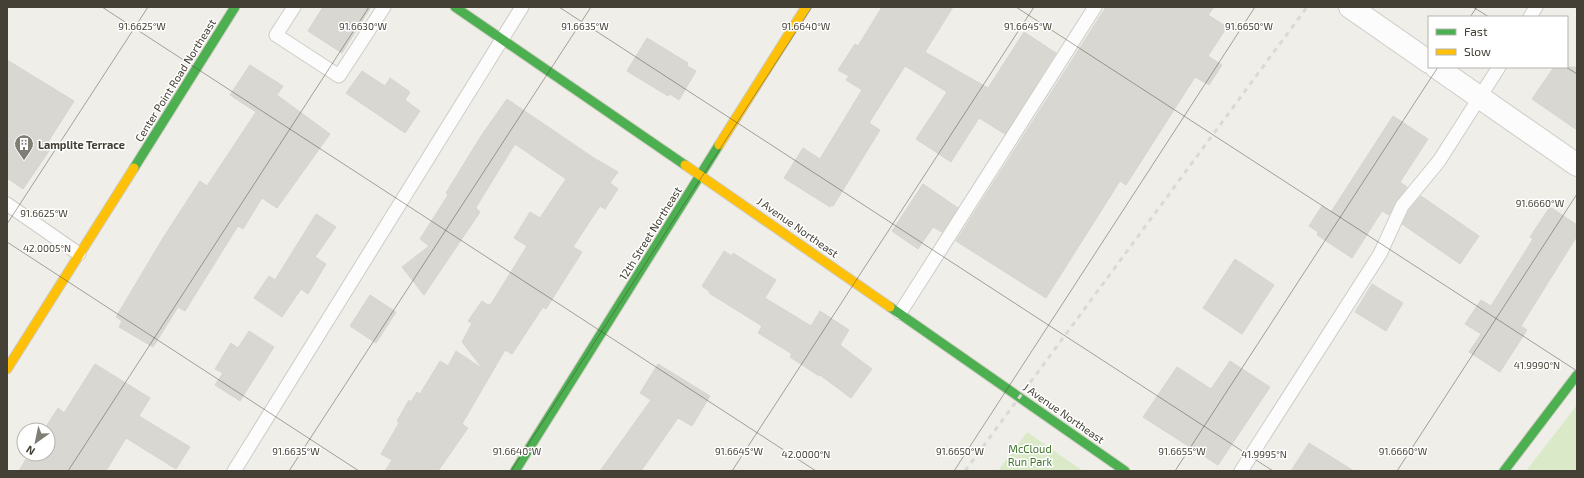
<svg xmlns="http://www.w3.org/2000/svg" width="1584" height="478" viewBox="0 0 1584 478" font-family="'Exo 2',sans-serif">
<rect width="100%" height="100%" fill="#efeee9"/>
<!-- green -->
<g fill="#daeac9">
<path d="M1577 405V471H1526Z"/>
<path d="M1027 432 1083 471H998Z"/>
</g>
<!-- building -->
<g fill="#d9d7d2" stroke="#d7d5cf">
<path d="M323 7H371L342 53 308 31Z"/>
<path d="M882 7H953L925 52 988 88 1024 32 1056 53 1005 134 979 118 951 162 916 139 947 92 905 66 869 123 880 130 833 206 831 205 830 207 784 178 803 148 820 159 862 90 846 80 849 76 838 70 855 44 858 46Z"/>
<path d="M1106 7H1214L1208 15 1227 27 1208 56 1222 65 1209 85 1195 77 1126 185 1120 181 1046 298 956 241Z"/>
<path d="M647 38 688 63 687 66 696 71 679 100 670 94 668 96 627 71Z"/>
<path d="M7 60 74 101 48 142 53 145 23 189 7 178Z"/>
<path d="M250 65 283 86 277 95 330 134 277 208 262 198 243 229 238 226 185 311 178 307 153 347 119 327 122 321 116 317 163 238 200 181 207 186 256 112 230 95Z"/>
<path d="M1554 67H1577V130L1532 99Z"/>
<path d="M362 71 385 86 390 78 410 92 405 100 420 111 405 133 346 93Z"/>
<path d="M507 99 594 158 618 172 610 183 618 189 605 209 600 206 573 247 582 252 546 309 543 307 512 354 505 350 462 424 468 428 438 471H385L392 460 381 454 399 423 397 421 409 400 411 402 417 392 420 394 440 361 448 366 456 351 483 369 462 342 472 323 468 321 482 301 488 305 491 304 527 246 514 238 530 212 540 218 566 179 515 144 475 209 476 208 480 212 424 295 402 267 429 246 420 239 448 195 446 193 481 136Z"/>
<path d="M1393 116 1428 139 1400 182 1407 187 1396 201 1389 215 1382 211 1352 258 1317 235 1318 232 1309 226 1322 206 1331 212Z"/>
<path d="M923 184 958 208 942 232 933 227 918 249 892 231Z"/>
<path d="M1421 196 1479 236 1460 264 1402 224 1409 210Z"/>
<path d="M1550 207 1577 225V236L1521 326 1527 330 1500 372 1469 352 1481 334 1465 324 1481 300 1491 306 1533 239 1530 237Z"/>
<path d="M316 214 336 227 315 257 326 264 308 294 301 289 282 317 254 298 269 276 275 280Z"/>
<path d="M724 251 732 256 733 253 776 280 765 298 811 326 820 311 849 330 840 345 872 369 851 398 820 375 819 376 790 357 792 354 758 333 762 326 709 293 710 292 702 286Z"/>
<path d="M1235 259 1274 285 1242 334 1203 308Z"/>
<path d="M1372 284 1403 303 1386 331 1355 312Z"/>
<path d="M370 295 396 312 376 343 350 326Z"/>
<path d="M249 331 274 347 240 401 215 385 223 373 215 369 231 343 238 348Z"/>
<path d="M1230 361 1270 387 1218 465 1143 417 1177 367 1211 389Z"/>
<path d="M95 364 150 398 139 416 190 447 176 469 126 438 106 471H19L29 454H48V430H44L58 408 64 413Z"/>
<path d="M658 364 710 396 692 426 678 418 641 471H600L651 400 640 393Z"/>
<path d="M1309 443 1354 471H1291Z"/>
</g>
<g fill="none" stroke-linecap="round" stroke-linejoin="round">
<defs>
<g id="lane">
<path d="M294 7 276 35 339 76 384 7"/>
<path d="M1530 17 1536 7"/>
<path d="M7 204 79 254"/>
<path d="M900 313 1095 7"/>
<path d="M234 471 522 7"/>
<path d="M1241 471 1380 254 1402 206 1439 161 1499 67"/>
</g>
<g id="street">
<path d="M1350 7 1429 62"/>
<path d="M1436 67 1577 165"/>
</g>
<g id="fast">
<path d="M455 7 685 165"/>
<path d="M134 168 235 7"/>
<path d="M890 307 1125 471"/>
<path d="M515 471 719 145"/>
<path d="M1504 471 1577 375"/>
</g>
<g id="slow">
<path d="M719 145 806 7"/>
<path d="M685 165 890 307"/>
<path d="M7 369 134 168"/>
</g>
</defs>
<!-- lane casing -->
<use href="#lane" stroke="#cdccc7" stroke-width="15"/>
<!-- street casing -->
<use href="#street" stroke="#cdccc7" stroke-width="24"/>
<!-- fast casing -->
<use href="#fast" stroke="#ceccc0" stroke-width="11"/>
<!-- slow casing -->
<use href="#slow" stroke="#ceccc0" stroke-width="11"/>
<!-- lane -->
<use href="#lane" stroke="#fdfcfc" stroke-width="13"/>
<!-- street -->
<use href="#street" stroke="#fdfcfc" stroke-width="22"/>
<!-- fast -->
<use href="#fast" stroke="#4caf50" stroke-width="9"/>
<!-- slow -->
<use href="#slow" stroke="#ffc107" stroke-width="9"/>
<!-- rail -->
<path stroke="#d9d9d8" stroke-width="3" stroke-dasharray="5 5" stroke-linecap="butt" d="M965 471 1307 7"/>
</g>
<!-- ticks -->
<path fill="none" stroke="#454035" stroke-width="1" stroke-opacity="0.45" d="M102 7 816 471M559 7 1273 471M1016 7 1577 371M1473 7 1489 17M1470 17 1477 7M1566 67 1577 74M7 224 148 7M7 242 359 471M68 471 369 7M289 471 591 7M511 471 812 7M732 471 1034 7M954 471 1255 7M1175 471 1438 67M1397 471 1577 194"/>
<!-- icons -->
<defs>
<symbol id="building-pin" viewBox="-11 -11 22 30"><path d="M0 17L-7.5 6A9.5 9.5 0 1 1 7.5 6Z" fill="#807d74" stroke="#fff"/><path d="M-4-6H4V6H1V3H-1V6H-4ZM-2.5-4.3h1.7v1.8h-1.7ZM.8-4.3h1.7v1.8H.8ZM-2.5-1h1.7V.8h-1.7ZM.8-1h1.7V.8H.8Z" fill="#fff"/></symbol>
</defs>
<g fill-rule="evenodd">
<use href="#building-pin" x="13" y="133" width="22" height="30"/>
</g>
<g text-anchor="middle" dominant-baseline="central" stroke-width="3" stroke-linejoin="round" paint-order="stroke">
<!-- street labels -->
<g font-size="11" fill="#454035" stroke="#fff">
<text transform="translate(175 80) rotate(-58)">Center Point Road Northeast</text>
<text transform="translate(798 227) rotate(35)">J Avenue Northeast</text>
<text transform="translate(650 233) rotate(-58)">12th Street Northeast</text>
<text transform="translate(1064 413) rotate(35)">J Avenue Northeast</text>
</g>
<!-- poi labels -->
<g font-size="11" font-weight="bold" fill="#454035" stroke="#fff" text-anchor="start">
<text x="38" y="144">Lamplite Terrace</text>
</g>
<!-- park labels -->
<g font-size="11" fill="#40752a" stroke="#fff">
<text x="1030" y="448">McCloud<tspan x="1030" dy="13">Run Park</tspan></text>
</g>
</g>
<g font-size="10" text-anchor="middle" fill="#454035" stroke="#fff" stroke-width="3" stroke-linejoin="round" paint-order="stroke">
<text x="142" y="30">91.6625°W</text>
<text x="363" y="30">91.6630°W</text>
<text x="585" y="30">91.6635°W</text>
<text x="806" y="30">91.6640°W</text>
<text x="1028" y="30">91.6645°W</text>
<text x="1249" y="30">91.6650°W</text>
<text x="1540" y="207">91.6660°W</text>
<text x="44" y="217">91.6625°W</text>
<text x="47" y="252">42.0005°N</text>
<text x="1537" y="369">41.9990°N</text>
<text x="296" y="455">91.6635°W</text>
<text x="517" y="455">91.6640°W</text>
<text x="739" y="455">91.6645°W</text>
<text x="960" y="455">91.6650°W</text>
<text x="1182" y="455">91.6655°W</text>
<text x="1403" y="455">91.6660°W</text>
<text x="806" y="458">42.0000°N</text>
<text x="1264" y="458">41.9995°N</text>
</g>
<!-- border -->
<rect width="1584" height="478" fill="none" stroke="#454035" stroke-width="16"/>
<!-- legend -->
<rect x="1428" y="16" width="140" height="52" fill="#ffffff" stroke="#b5b3ae"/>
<rect x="1436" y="29" width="20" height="6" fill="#4caf50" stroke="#b5b3ae"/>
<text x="1464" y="36" font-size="12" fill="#454035">Fast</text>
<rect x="1436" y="49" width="20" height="6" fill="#ffc107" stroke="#b5b3ae"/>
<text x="1464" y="56" font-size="12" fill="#454035">Slow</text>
<!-- north arrow -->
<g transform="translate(36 442) rotate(213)"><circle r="19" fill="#ffffff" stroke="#b5b3ae"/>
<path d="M0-3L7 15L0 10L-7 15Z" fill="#807d74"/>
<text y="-6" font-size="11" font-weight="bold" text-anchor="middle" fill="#454035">N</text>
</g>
</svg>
